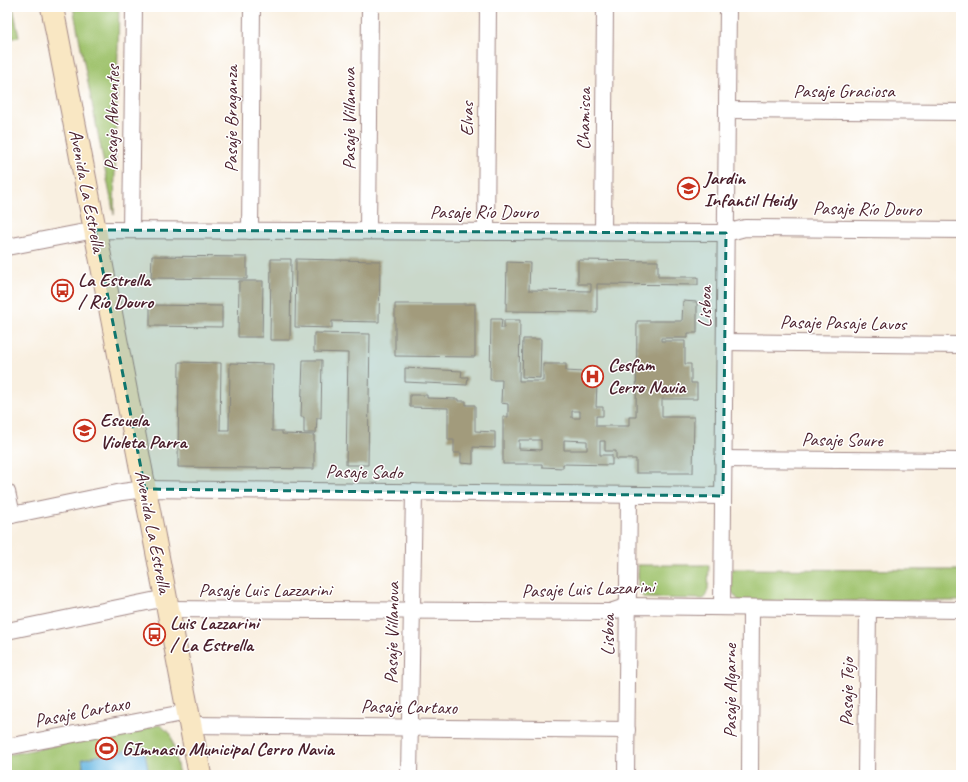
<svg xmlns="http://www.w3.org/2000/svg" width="968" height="782" viewBox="0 0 968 782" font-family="Caveat,sans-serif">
<rect width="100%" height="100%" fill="#fff"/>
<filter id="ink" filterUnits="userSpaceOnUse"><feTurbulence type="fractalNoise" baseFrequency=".025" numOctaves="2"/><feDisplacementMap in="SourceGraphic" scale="8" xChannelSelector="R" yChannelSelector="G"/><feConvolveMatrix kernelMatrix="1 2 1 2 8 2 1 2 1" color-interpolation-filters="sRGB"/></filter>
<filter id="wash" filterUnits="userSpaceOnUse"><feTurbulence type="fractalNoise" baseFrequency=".012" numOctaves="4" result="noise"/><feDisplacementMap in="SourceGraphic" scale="16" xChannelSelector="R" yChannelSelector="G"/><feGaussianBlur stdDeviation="0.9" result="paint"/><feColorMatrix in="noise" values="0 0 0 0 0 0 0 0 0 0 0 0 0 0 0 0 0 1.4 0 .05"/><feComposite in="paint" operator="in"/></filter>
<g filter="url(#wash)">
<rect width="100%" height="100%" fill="#f9f0e1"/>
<!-- green -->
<g fill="#9fc26c" stroke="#74704c">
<path d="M7 7H13L19 37 7 39Z"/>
<path d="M73 7H119L114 215Z"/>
<path d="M638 565H709L708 590 704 599 644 598 638 589Z"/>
<path d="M731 569 961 570V601H739L731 591Z"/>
<path d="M160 725 171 734 179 775H7V755Z"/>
</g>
<!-- water -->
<path fill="#68b7e2" stroke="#596b86" d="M144 747 149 775H85L82 759Z"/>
<g id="blocks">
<!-- building -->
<g fill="#c7a480" fill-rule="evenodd">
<path d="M152 256 247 257V279L151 278Z"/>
<path d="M271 259H291L290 340H270Z"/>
<path d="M296 259 380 261 379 322 332 321V328L295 327Z"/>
<path d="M578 260 658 261V277H698V285L597 284V312L506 311 507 262 530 263 529 290 591 291V284H578Z"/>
<path d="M239 281H263L262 337H238Z"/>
<path d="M683 301 697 302V333H688V338H661V341H685V364H691V383H697V399H662V417H694L693 473H636V459H616V451H605V441H600V455H612V465L563 464V468L542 467V464H503V417H508V404L501 403 502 380H490L491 319H502L501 328H504V320H520L519 381H543V364H566V371L583 372V382L597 383 596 407H603V416H596V426H629V417H636L637 321H682ZM572 411H580V418H572ZM519 440H541V450L519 449ZM564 440 587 441V450H564Z"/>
<path d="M395 304H475V357L395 356Z"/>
<path d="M150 305 222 306V327L150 326Z"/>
<path d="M314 333 370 334 368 465H346L348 353 314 352Z"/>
<path d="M523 339H541L540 378 522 377Z"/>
<path d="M303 360H322L321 418H317L316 433H304V417H301Z"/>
<path d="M179 362 221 363 220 430H229L230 363 273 364 272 431H282V434L314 435V469L178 467Z"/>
<path d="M405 368 462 371 461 377H468L467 385 405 382Z"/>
<path d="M410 395H427V398L458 399V401H466V405H475V431L495 432V448L473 447V464L461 463V453H454V440H448V408L410 407Z"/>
</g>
</g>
</g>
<g filter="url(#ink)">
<use href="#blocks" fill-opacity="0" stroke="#a28886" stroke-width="1"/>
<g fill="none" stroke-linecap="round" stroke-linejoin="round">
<defs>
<g id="minor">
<path d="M727 110 961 112"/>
<path d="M131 230 134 7"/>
<path d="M250 231 252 7"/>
<path d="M368 231 370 7"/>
<path d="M486 232 488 7"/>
<path d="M603 232 605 7"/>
<path d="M7 247 95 230 726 233 745 228 961 230"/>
<path d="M725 342 961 345"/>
<path d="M723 459 961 461"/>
<path d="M7 492 12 515"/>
<path d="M7 516 122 492 145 489 723 496"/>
<path d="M722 607 728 7"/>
<path d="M168 609 610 612 628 606 961 610"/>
<path d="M7 631 166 598"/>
<path d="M191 725 627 730"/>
<path d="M7 747 188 712"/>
<path d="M409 775 414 492"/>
<path d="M626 775 629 495"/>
<path d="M750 775 751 608"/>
<path d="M866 775 868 609"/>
</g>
<path id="secondary" d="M52 7 200 775"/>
</defs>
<!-- minor casing -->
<use href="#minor" stroke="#a28886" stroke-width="18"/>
<!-- secondary casing -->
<use href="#secondary" stroke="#a28886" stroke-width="24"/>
<!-- minor -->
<use href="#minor" stroke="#fff" stroke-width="16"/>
<!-- secondary -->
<use href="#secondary" stroke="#f9e7c3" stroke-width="22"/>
</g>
</g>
<!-- marked area -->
<path fill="#0f766e" fill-opacity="0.2" stroke="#0f766e" stroke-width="3" stroke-dasharray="8 5" stroke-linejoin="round" d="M95 230 726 233 723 496 145 489Z"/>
<!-- icons -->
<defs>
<symbol id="school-ring" viewBox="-11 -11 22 22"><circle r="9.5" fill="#fff" stroke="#c8321e" stroke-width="1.5"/><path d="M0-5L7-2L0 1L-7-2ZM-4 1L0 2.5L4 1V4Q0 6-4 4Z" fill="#c8321e"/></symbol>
<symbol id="bus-ring" viewBox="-11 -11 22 22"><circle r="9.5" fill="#fff" stroke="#c8321e" stroke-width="1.5"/><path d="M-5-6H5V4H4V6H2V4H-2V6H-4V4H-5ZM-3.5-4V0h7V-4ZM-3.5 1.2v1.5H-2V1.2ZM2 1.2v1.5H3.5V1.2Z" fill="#c8321e"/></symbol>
<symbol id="hospital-ring" viewBox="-11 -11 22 22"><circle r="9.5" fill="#fff" stroke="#c8321e" stroke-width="1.5"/><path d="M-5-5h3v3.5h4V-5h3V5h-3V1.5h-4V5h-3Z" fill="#c8321e"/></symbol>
<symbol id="stadium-ring" viewBox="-11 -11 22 22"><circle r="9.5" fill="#fff" stroke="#c8321e" stroke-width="1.5"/><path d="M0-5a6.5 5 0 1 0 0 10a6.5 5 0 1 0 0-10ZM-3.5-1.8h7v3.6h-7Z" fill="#c8321e"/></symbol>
</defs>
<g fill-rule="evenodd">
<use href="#school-ring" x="676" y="176" width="25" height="25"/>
<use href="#bus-ring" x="50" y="278" width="25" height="25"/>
<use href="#hospital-ring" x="580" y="364" width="25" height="25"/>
<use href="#school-ring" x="72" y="418" width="25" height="25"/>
<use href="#bus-ring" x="142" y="622" width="25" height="25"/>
<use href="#stadium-ring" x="94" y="736" width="25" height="25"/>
</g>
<g text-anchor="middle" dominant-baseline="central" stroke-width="3" stroke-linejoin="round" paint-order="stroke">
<!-- street labels -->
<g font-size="19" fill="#4a1f2b" stroke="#fff">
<text x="844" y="91">Pasaje Graciosa</text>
<text transform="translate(112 118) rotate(-89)">Pasaje Abrantes</text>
<text transform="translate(231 119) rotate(-90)">Pasaje Braganza</text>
<text transform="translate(349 119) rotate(-90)">Pasaje Villanova</text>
<text transform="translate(467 119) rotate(-90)">Elvas</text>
<text transform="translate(584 119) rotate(-89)">Chamisca</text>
<text transform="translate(87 191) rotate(79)">Avenida La Estrella</text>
<text transform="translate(867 209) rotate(1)">Pasaje Río Douro</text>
<text x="484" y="212">Pasaje Río Douro</text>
<text transform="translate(705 307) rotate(-89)">Lisboa</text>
<text transform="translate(843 323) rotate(1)">Pasaje Pasaje Lavos</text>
<text transform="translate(842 440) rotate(1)">Pasaje Soure</text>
<text transform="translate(364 472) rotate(1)">Pasaje Sado</text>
<text transform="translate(153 532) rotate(79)">Avenida La Estrella</text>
<text transform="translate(588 589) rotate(-2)">Pasaje Luis Lazzarini</text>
<text x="265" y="590">Pasaje Luis Lazzarini</text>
<text transform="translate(392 633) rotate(-89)">Pasaje Villanova</text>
<text transform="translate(608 635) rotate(-89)">Lisboa</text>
<text transform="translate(730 691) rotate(-90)">Pasaje Algarne</text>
<text transform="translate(847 692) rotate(-89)">Pasaje Tejo</text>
<text transform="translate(409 707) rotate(1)">Pasaje Cartaxo</text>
<text transform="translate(82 712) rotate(-11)">Pasaje Cartaxo</text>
</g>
<!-- poi labels -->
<g font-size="19" font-weight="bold" fill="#4a1f2b" stroke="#fff" text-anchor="start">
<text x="704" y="178">Jardin<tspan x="704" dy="22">Infantil Heidy</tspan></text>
<text x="78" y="280">La Estrella<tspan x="78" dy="22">/ Río Douro</tspan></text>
<text x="608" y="365">Cesfam<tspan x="608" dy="22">Cerro Navia</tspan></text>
<text x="100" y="420">Escuela<tspan x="100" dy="22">Violeta Parra</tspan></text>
<text x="170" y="623">Luis Lazzarini<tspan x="170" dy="22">/ La Estrella</tspan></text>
<text x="122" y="749">GImnasio Municipal Cerro Navia</text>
</g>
</g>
<!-- margin -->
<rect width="968" height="782" fill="none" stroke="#fff" stroke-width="24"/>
</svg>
